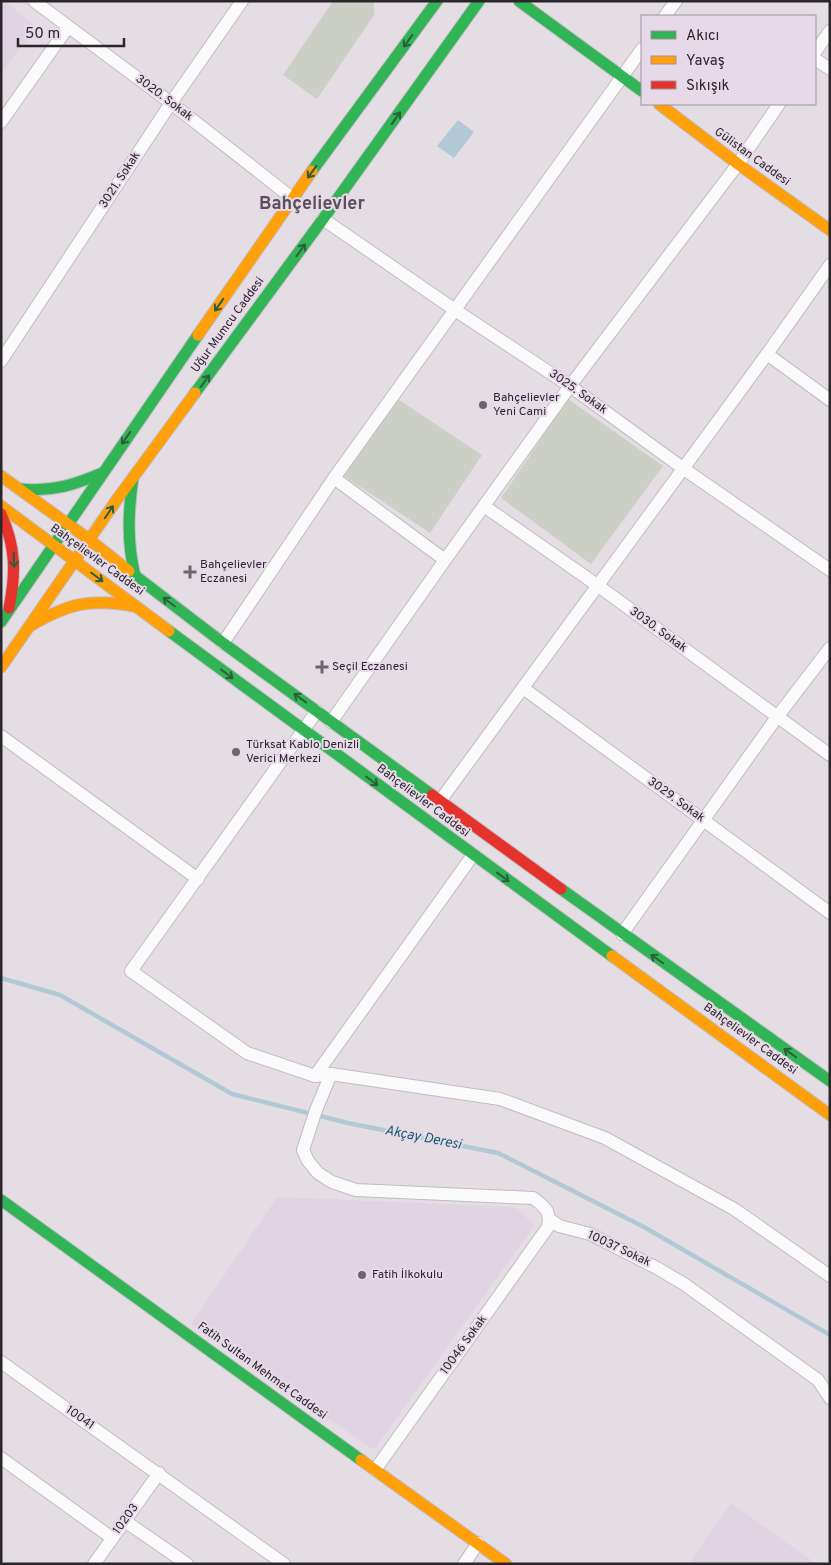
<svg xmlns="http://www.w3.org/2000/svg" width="831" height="1565" viewBox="0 0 831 1565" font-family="Overpass,sans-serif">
<rect width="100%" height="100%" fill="#e4dee4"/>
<!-- built -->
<g fill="#e1d4e2">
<path d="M1 1H4L31 22 35 29 1 73Z"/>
<path d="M277 1197 515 1207 535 1225 374 1450 191 1324Z"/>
<path d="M731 1503 817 1564H688Z"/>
</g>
<!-- green -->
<g fill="#cbcfc5">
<path d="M333 1H374V15L317 99 283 75Z"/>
<path d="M396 398 482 455 430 533 344 476Z"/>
<path d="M568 399 663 466 591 564 501 498Z"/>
</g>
<!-- water -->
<path fill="#b1c9d4" d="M458 120 474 132 454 158 437 146Z"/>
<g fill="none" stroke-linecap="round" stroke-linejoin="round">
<!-- stream -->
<path stroke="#b1c9d4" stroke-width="4.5" d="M1 978 60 995 232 1094 348 1123 498 1153 644 1227 830 1335"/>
<defs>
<g id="street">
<path d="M34 1 171 103 292 198"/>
<path d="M665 16 676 1"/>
<path d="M815 52 830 31"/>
<path d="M815 59 830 69"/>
<path d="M1 122 68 27"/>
<path d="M323 219 455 310 570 386 684 469 830 570"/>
<path d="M767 354 830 400"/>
<path d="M1 361 171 103 242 1"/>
<path d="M334 478 445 560"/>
<path d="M484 506 597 585 830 755"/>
<path d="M223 643 334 478 642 49"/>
<path d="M523 688 830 913"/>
<path d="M317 711 131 971 247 1053 315 1076 331 1074 500 1099 605 1138 734 1209 830 1276"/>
<path d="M331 722 445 560 570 386 738 164 779 104"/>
<path d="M1 736 198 879"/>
<path d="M440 801 767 354 830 265"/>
<path d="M622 934 777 717 830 648"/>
<path d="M331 1074 316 1110 303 1150 308 1161 318 1173 332 1182 356 1190 533 1198 541 1204 547 1211 549 1219 559 1226 590 1234 657 1268 684 1284 818 1380 830 1398"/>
<path d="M315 1076 473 855"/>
<path d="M1 1362 284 1564"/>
<path d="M1 1458 112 1538"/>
<path d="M375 1470 548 1227 549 1219"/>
<path d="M125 1521 187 1564"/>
<path d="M94 1564 159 1473"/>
<path d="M464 1564 478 1543"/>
</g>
<g id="fast">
<path d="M519 1 642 91"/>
<path d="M312 171 437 1"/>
<path d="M195 393 323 219 479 1"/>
<path d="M133 478C128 512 127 542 135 576"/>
<path d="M21 489C52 492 74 485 102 473"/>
<path d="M129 571 223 643 432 795"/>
<path d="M1 622 198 335"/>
<path d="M169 631 612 956"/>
<path d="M561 889 830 1081"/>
<path d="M1 1200 361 1460"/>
</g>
<g id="slow">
<path d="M659 104 738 164 830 230"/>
<path d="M198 335 312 171"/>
<path d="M1 476 90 540 129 571"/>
<path d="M1 506 169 631"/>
<path d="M30 626C67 604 90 598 133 606"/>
<path d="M1 667 118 498 195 393"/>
<path d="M612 956 830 1115"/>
<path d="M361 1460 506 1564"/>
</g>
<g id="jam">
<path d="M1 514C16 547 16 573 9 608"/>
<path d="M432 795 561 889"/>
</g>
</defs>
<!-- street casing -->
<use href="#street" stroke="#c1bcc2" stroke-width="14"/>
<!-- fast casing -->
<use href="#fast" stroke="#c1bcc2" stroke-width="13"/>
<!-- slow casing -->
<use href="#slow" stroke="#c1bcc2" stroke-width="13"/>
<!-- jam casing -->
<use href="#jam" stroke="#c1bcc2" stroke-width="13"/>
<!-- street -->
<use href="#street" stroke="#fbfafb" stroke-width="12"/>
<!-- fast -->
<use href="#fast" stroke="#30b455" stroke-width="11"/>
<!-- slow -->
<use href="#slow" stroke="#ff9f0a" stroke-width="11"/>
<!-- jam -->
<use href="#jam" stroke="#e5322d" stroke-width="11"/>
</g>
<!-- one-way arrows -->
<defs><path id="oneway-shaft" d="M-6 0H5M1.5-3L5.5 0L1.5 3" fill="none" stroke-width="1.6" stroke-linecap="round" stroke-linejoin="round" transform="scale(1.25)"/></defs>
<g stroke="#2d5f3c">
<use href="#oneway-shaft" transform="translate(408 41) rotate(126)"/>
<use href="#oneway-shaft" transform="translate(396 118) rotate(-55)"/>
<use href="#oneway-shaft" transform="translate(312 172) rotate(126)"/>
<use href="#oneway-shaft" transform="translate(301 250) rotate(-54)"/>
<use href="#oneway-shaft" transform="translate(219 305) rotate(125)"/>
<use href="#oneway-shaft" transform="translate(205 381) rotate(-54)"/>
<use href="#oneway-shaft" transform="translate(126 438) rotate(125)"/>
<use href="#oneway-shaft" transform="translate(109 512) rotate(-56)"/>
<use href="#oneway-shaft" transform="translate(14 560) rotate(88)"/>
<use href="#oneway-shaft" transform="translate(97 577) rotate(37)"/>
<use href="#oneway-shaft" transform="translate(169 602) rotate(-143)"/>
<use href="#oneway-shaft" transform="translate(227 674) rotate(37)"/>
<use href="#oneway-shaft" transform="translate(300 698) rotate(-144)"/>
<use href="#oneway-shaft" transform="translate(372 781) rotate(37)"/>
<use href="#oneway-shaft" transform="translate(503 877) rotate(36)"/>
<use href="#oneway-shaft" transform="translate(657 959) rotate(-145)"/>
<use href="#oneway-shaft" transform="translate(790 1053) rotate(-145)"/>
</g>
<!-- markers -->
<g fill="#6c666c" stroke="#e7dae8" stroke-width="2">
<circle cx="483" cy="405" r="5"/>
<path d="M187.5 564.5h5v5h5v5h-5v5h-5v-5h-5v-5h5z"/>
<path d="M319.5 659.5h5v5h5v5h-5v5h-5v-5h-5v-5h5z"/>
<circle cx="236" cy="752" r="5"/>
<circle cx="362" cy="1275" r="5"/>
</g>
<g text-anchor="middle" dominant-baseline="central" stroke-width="4" stroke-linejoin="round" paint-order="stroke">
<!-- street labels -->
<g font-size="12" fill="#2b262b" stroke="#e7dae8">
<text transform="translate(164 98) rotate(37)">3020. Sokak</text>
<text transform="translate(752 157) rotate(36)">Gülistan Caddesi</text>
<text transform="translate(120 180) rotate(-57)">3021. Sokak</text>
<text transform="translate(228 325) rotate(-54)">Uğur Mumcu Caddesi</text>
<text transform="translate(578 392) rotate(35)">3025. Sokak</text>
<text transform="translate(97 560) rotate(36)">Bahçelievler Caddesi</text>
<text transform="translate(658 630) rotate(36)">3030. Sokak</text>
<text transform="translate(676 800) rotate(36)">3029. Sokak</text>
<text transform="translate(423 801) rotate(37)">Bahçelievler Caddesi</text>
<text transform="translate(750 1039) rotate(36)">Bahçelievler Caddesi</text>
<text transform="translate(619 1249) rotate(25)">10037 Sokak</text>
<text transform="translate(464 1345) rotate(-54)">10046 Sokak</text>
<text transform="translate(262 1371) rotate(36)">Fatih Sultan Mehmet Caddesi</text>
<text transform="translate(80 1418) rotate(35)">10041</text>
<text transform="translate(126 1519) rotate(-54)">10203</text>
</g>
<!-- poi labels -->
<g font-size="12" fill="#2b262b" stroke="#e7dae8" text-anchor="start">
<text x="493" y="398">Bahçelievler<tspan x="493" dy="14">Yeni Cami</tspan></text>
<text x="200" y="565">Bahçelievler<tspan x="200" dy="14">Eczanesi</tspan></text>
<text x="332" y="667">Seçil Eczanesi</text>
<text x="246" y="745">Türksat Kablo Denizli<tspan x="246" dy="14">Verici Merkezi</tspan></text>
<text x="372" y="1275">Fatih İlkokulu</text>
</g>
<!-- water labels -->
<g font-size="14" font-style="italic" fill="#165d72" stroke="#e7dae8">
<text transform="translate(423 1138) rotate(11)">Akçay Deresi</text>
</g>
<!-- district labels -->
<g font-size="18" font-weight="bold" fill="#5a4f5b" stroke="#e7dae8">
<text x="312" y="204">Bahçelievler</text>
</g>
</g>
<!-- border -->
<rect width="831" height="1565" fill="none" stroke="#2b262b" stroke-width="5"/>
<!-- legend -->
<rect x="641" y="15" width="175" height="90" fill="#e7dae8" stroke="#9c929c"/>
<rect x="651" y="31" width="25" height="8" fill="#30b455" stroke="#9c929c"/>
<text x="686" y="40" font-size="15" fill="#2b262b">Akıcı</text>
<rect x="651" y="56" width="25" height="8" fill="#ff9f0a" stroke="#9c929c"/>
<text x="686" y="65" font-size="15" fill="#2b262b">Yavaş</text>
<rect x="651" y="81" width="25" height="8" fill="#e5322d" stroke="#9c929c"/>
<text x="686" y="90" font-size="15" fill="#2b262b">Sıkışık</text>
<!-- scale -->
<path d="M18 38v8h106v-8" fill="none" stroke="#2b262b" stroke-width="2.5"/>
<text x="25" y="38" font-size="15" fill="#2b262b" stroke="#e7dae8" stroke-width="4" paint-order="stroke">50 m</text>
</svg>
